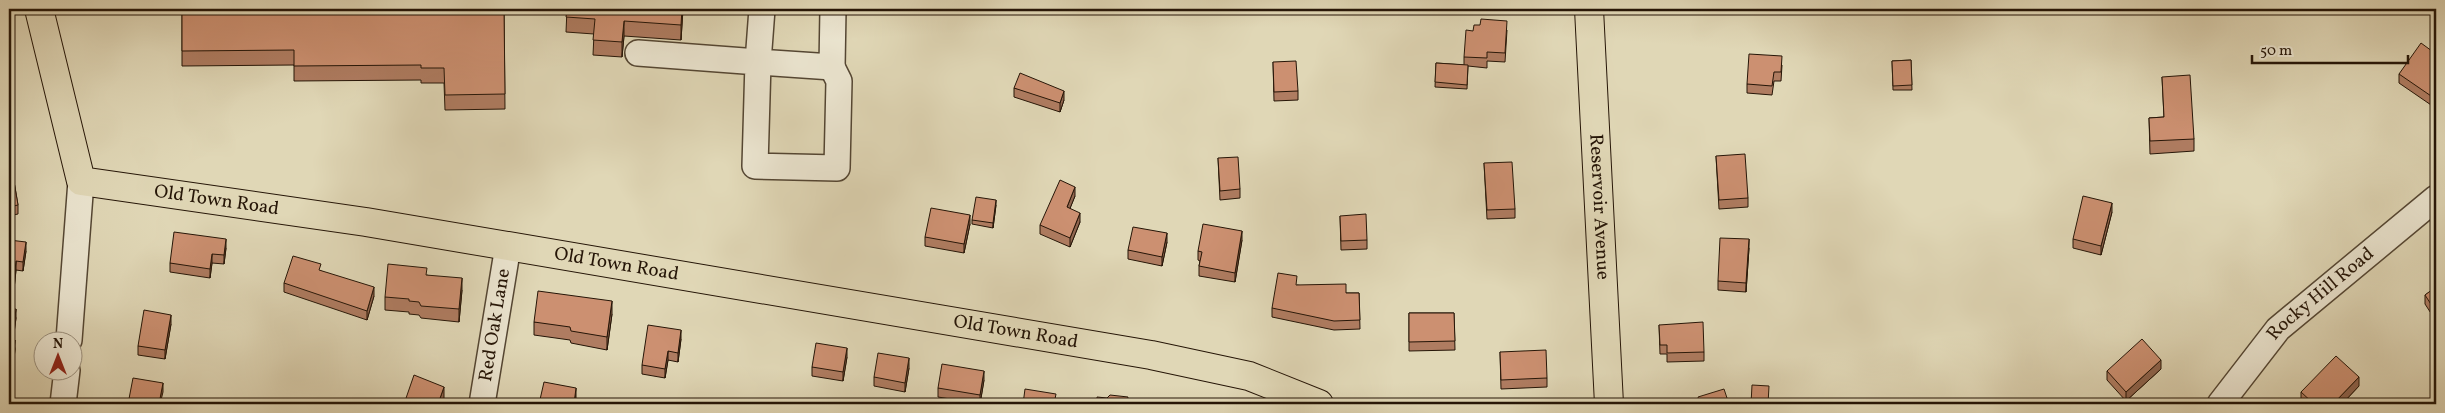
<svg xmlns="http://www.w3.org/2000/svg" width="2445" height="413" viewBox="0 0 2445 413" font-family="Vollkorn,serif">
<rect width="100%" height="100%" fill="#e0d7b6"/>
<filter id="stains"><feTurbulence type="fractalNoise" baseFrequency=".004" numOctaves="4"/><feColorMatrix values="0 0 0 0 .2 0 0 0 0 .09 0 0 0 0 .02 0 0 0 .5 -.17"/></filter>
<radialGradient id="worn" r=".72"><stop offset=".6" stop-color="#630" stop-opacity="0"/><stop offset="1" stop-color="#630" stop-opacity=".3"/></radialGradient>
<g fill="none" stroke-linecap="round" stroke-linejoin="round">
<defs>
<g id="minor">
<path d="M762 9 758 62 832 67 833 9"/>
<path d="M638 53 758 62 755 166 837 168 839 81 832 67"/>
<path d="M69 340 81 181"/>
<path d="M63 404 67 370"/>
<path id="s1" d="M482 404 508 246"/>
<path id="s2" d="M2220 404 2278 329 2436 198"/>
</g>
<g id="major">
<path id="s3" d="M39 9 81 181 366 222 1151 355 1249 376 1319 404"/>
<path id="s4" d="M1589 9 1609 404"/>
</g>
</defs>
<!-- minor casing -->
<use href="#minor" stroke="#544633" stroke-width="28"/>
<!-- major casing -->
<use href="#major" stroke="#251507" stroke-width="30"/>
<!-- minor -->
<use href="#minor" stroke="#ebe5d0" stroke-width="25"/>
<!-- major -->
<use href="#major" stroke="#e0d7b6" stroke-width="28"/>
</g>
<!-- wall -->
<g fill="#af7c61" stroke="#251507">
<path d="M182 9H504L505 109 445 110 444 83H421V80L294 81V65L182 66Z"/>
<path d="M567 9H683L681 40 624 36 622 57 593 55 594 34 566 32Z"/>
<path d="M2423 9H2436V14L2423 11Z"/>
<path d="M1507 30 1505 62 1487 61V68L1468 66 1467 89 1435 87 1436 63 1464 65V57Z"/>
<path d="M2436 54 2434 107 2399 83V74Z"/>
<path d="M1911 60 1912 90H1893L1892 61Z"/>
<path d="M1273 62 1298 91V100L1274 101Z"/>
<path d="M1782 65 1781 81H1774L1772 95 1747 93V84Z"/>
<path d="M2162 77 2194 139V151L2150 154 2149 118 2164 117Z"/>
<path d="M1014 88 1064 100 1060 112 1014 97Z"/>
<path d="M9 152 18 205V214L9 216Z"/>
<path d="M1716 156 1748 198V207L1719 209Z"/>
<path d="M1218 158 1240 189V198L1220 200Z"/>
<path d="M1484 163 1515 209V218L1487 219Z"/>
<path d="M1075 196 1070 208 1080 222 1070 247 1040 234V225Z"/>
<path d="M996 205 993 228 972 224V220Z"/>
<path d="M2112 212 2101 255 2073 248V239Z"/>
<path d="M1340 216 1367 240V249L1341 250Z"/>
<path d="M970 224 964 253 925 246V237Z"/>
<path d="M9 240 26 251 23 271 16 270 12 309 16 318 13 340 15 349 12 379H9Z"/>
<path d="M1242 240 1235 282 1199 276V266L1200 261 1198 260V251Z"/>
<path d="M1167 242 1162 266 1128 259V250Z"/>
<path d="M226 248 224 264 212 263 210 278 170 272V263Z"/>
<path d="M1749 248 1746 292 1718 290V281Z"/>
<path d="M321 271 374 296 367 320 284 292V283Z"/>
<path d="M427 275 462 290 459 322 421 318 419 315 409 314V312L385 310V297Z"/>
<path d="M2436 282V321L2425 304V295L2431 291V286Z"/>
<path d="M1297 285 1346 293H1359L1360 329 1334 330 1272 317V308Z"/>
<path d="M1409 313H1454L1455 350 1409 351Z"/>
<path d="M612 314 607 350 571 343 570 340 534 335V322Z"/>
<path d="M171 324 165 359 138 355V346Z"/>
<path d="M1659 325 1704 352V361L1667 362V354H1660Z"/>
<path d="M681 339 678 362 668 360 665 378 642 374V365Z"/>
<path d="M1500 352 1547 378V387L1501 389Z"/>
<path d="M847 357 843 381 812 376V367Z"/>
<path d="M909 368 905 392 874 386V377Z"/>
<path d="M2161 369 2126 401 2107 380V371Z"/>
<path d="M984 380 980 404 938 397V388Z"/>
<path d="M2359 386 2342 404H2305L2301 401V392Z"/>
</g>
<!-- shaded-wall -->
<g fill="#8f654f" stroke="#251507">
<path d="M682 9H683L681 40V25Z"/>
<path d="M624 21V36L622 57V42Z"/>
<path d="M1064 91V100L1060 112V103Z"/>
<path d="M2436 95V104L2434 107V98Z"/>
<path d="M1075 187V196L1067 216V207Z"/>
<path d="M996 200V205L993 228V223Z"/>
<path d="M2112 203V212L2101 255V246Z"/>
<path d="M1080 213V222L1070 247V238Z"/>
<path d="M970 215V224L964 253V244Z"/>
<path d="M1242 231V240L1235 282V273Z"/>
<path d="M1167 233V242L1162 266V257Z"/>
<path d="M226 239V248L224 264V255Z"/>
<path d="M1749 239V248L1746 292V283Z"/>
<path d="M26 242V251L23 271V262Z"/>
<path d="M212 254V263L210 278V269Z"/>
<path d="M16 261V270L11 318V309Z"/>
<path d="M462 278V290L459 322V309Z"/>
<path d="M374 287V296L367 320V311Z"/>
<path d="M612 301V314L607 350V337Z"/>
<path d="M16 309V318L12 349V340Z"/>
<path d="M171 315V324L165 359V350Z"/>
<path d="M681 330V339L678 362V353Z"/>
<path d="M15 340V349L12 379V370Z"/>
<path d="M847 348V357L843 381V372Z"/>
<path d="M668 351V360L665 378V369Z"/>
<path d="M909 358V368L905 392V383Z"/>
<path d="M2161 360V369L2126 401V392Z"/>
<path d="M984 371V380L980 404V395Z"/>
<path d="M2359 377V386L2342 404H2333Z"/>
<path d="M163 383V392L160 404H159Z"/>
<path d="M444 387V399L442 404H438Z"/>
<path d="M576 388V404H574Z"/>
</g>
<!-- building -->
<g fill="#cc9071" stroke="#251507">
<path d="M182 9H504L505 94 445 95 444 68H421V65L294 66V50L182 51Z"/>
<path d="M567 9H682L681 25 624 21 622 42 593 40 595 19 566 17Z"/>
<path d="M1481 19 1507 21 1505 53 1487 52V58L1464 57 1466 30 1473 31 1474 25H1480Z"/>
<path d="M2421 43 2436 54V95L2434 98 2399 74Z"/>
<path d="M1749 54 1782 56 1781 72H1774L1772 86 1747 84Z"/>
<path d="M1911 60 1912 85 1893 86 1892 61Z"/>
<path d="M1296 61 1298 91 1274 92 1273 62Z"/>
<path d="M1436 63 1468 65 1467 85 1435 82Z"/>
<path d="M1020 73 1064 91 1060 103 1014 88Z"/>
<path d="M2190 75 2194 139 2150 141 2149 118 2164 117 2162 77Z"/>
<path d="M9 152 18 205 9 207Z"/>
<path d="M1745 154 1748 198 1719 200 1716 156Z"/>
<path d="M1238 157 1240 189 1220 191 1218 158Z"/>
<path d="M1512 162 1515 209 1487 210 1484 163Z"/>
<path d="M1060 180 1075 187 1067 207 1080 213 1070 238 1040 225Z"/>
<path d="M2083 196 2112 203 2101 246 2073 239Z"/>
<path d="M976 197 996 200 993 223 972 220Z"/>
<path d="M931 208 970 215 964 244 925 237Z"/>
<path d="M1366 214 1367 240 1341 241 1340 216Z"/>
<path d="M1203 224 1242 231 1235 273 1199 266 1202 252 1198 251Z"/>
<path d="M1133 227 1167 233 1162 257 1128 250Z"/>
<path d="M174 232 226 239 224 255 212 254 210 269 170 263Z"/>
<path d="M1720 238 1749 239 1746 283 1718 281Z"/>
<path d="M9 240 26 242 23 262 16 261 11 309H16L12 340H15L12 370H9Z"/>
<path d="M293 256 321 264 319 270 374 287 367 311 284 283Z"/>
<path d="M388 264 427 268 426 275 462 278 459 309 421 306 419 302 409 301V299L385 297Z"/>
<path d="M1278 273 1297 276 1296 285 1346 284V293H1359L1360 320 1334 321 1272 308Z"/>
<path d="M2436 282V312L2425 295 2433 289 2431 286Z"/>
<path d="M538 291 612 301 607 337 571 331 570 327 534 322Z"/>
<path d="M144 310 171 315 165 350 138 346Z"/>
<path d="M1409 313H1454L1455 341 1409 342Z"/>
<path d="M1703 322 1704 352 1667 353V345H1660L1659 325Z"/>
<path d="M648 325 681 330 678 353 668 351 665 369 642 365Z"/>
<path d="M2142 339 2161 360 2126 392 2107 371Z"/>
<path d="M816 343 847 348 843 372 812 367Z"/>
<path d="M1546 350 1547 378 1501 380 1500 352Z"/>
<path d="M878 353 909 358 905 383 874 377Z"/>
<path d="M2336 356 2359 377 2333 404H2314L2301 392Z"/>
<path d="M942 364 984 371 980 395 938 388Z"/>
<path d="M414 375 444 387 438 404H404Z"/>
<path d="M133 378 163 383 159 404H128Z"/>
<path d="M544 382 576 388 574 404H539Z"/>
<path d="M1752 385 1769 386 1768 404H1751Z"/>
<path d="M1025 389 1056 394 1054 404H1023Z"/>
<path d="M1724 389 1729 404H1700L1698 397Z"/>
<path d="M1110 395 1128 397 1127 404H1097V397L1107 398Z"/>
</g>
<g text-anchor="middle" dominant-baseline="central" stroke-width="4" stroke-linejoin="round" paint-order="stroke">
<!-- street labels -->
<g font-size="19" fill="#251507" stroke="#ebe5d0">
<text stroke="none"><textPath href="#s3" startOffset="314">Old Town Road</textPath></text>
<text stroke="none"><textPath href="#s4" startOffset="198">Reservoir Avenue</textPath></text>
<text stroke="none"><textPath href="#s3" startOffset="719">Old Town Road</textPath></text>
<text stroke="none"><textPath href="#s2" startOffset="150">Rocky Hill Road</textPath></text>
<text stroke="none"><textPath href="#s1" startOffset="80">Red Oak Lane</textPath></text>
<text stroke="none"><textPath href="#s3" startOffset="1124">Old Town Road</textPath></text>
</g>
</g>
<!-- margin -->
<rect width="2445" height="413" fill="none" stroke="#e0d7b6" stroke-width="30"/>
<rect x="10" y="10" width="2425" height="393" fill="none" stroke="#251507" stroke-width="2.5"/>
<rect x="15" y="15" width="2415" height="383" fill="none" stroke="#251507"/>
<!-- north arrow -->
<g transform="translate(58 356)"><circle r="24" fill="#ebe5d0" stroke="#9c9280"/>
<path d="M0-4L9 19L0 12L-9 19Z" fill="#8f2418"/>
<text y="-8" font-size="14" font-weight="bold" text-anchor="middle" fill="#251507">N</text>
</g>
<!-- scale -->
<path d="M2252 55v8h156v-8" fill="none" stroke="#251507" stroke-width="2.5"/>
<text x="2260" y="55" font-size="15" fill="#251507" stroke="#ebe5d0" stroke-width="4" paint-order="stroke">50 m</text>
<rect width="100%" height="100%" filter="url(#stains)"/>
<rect width="100%" height="100%" fill="url(#worn)"/>
</svg>
